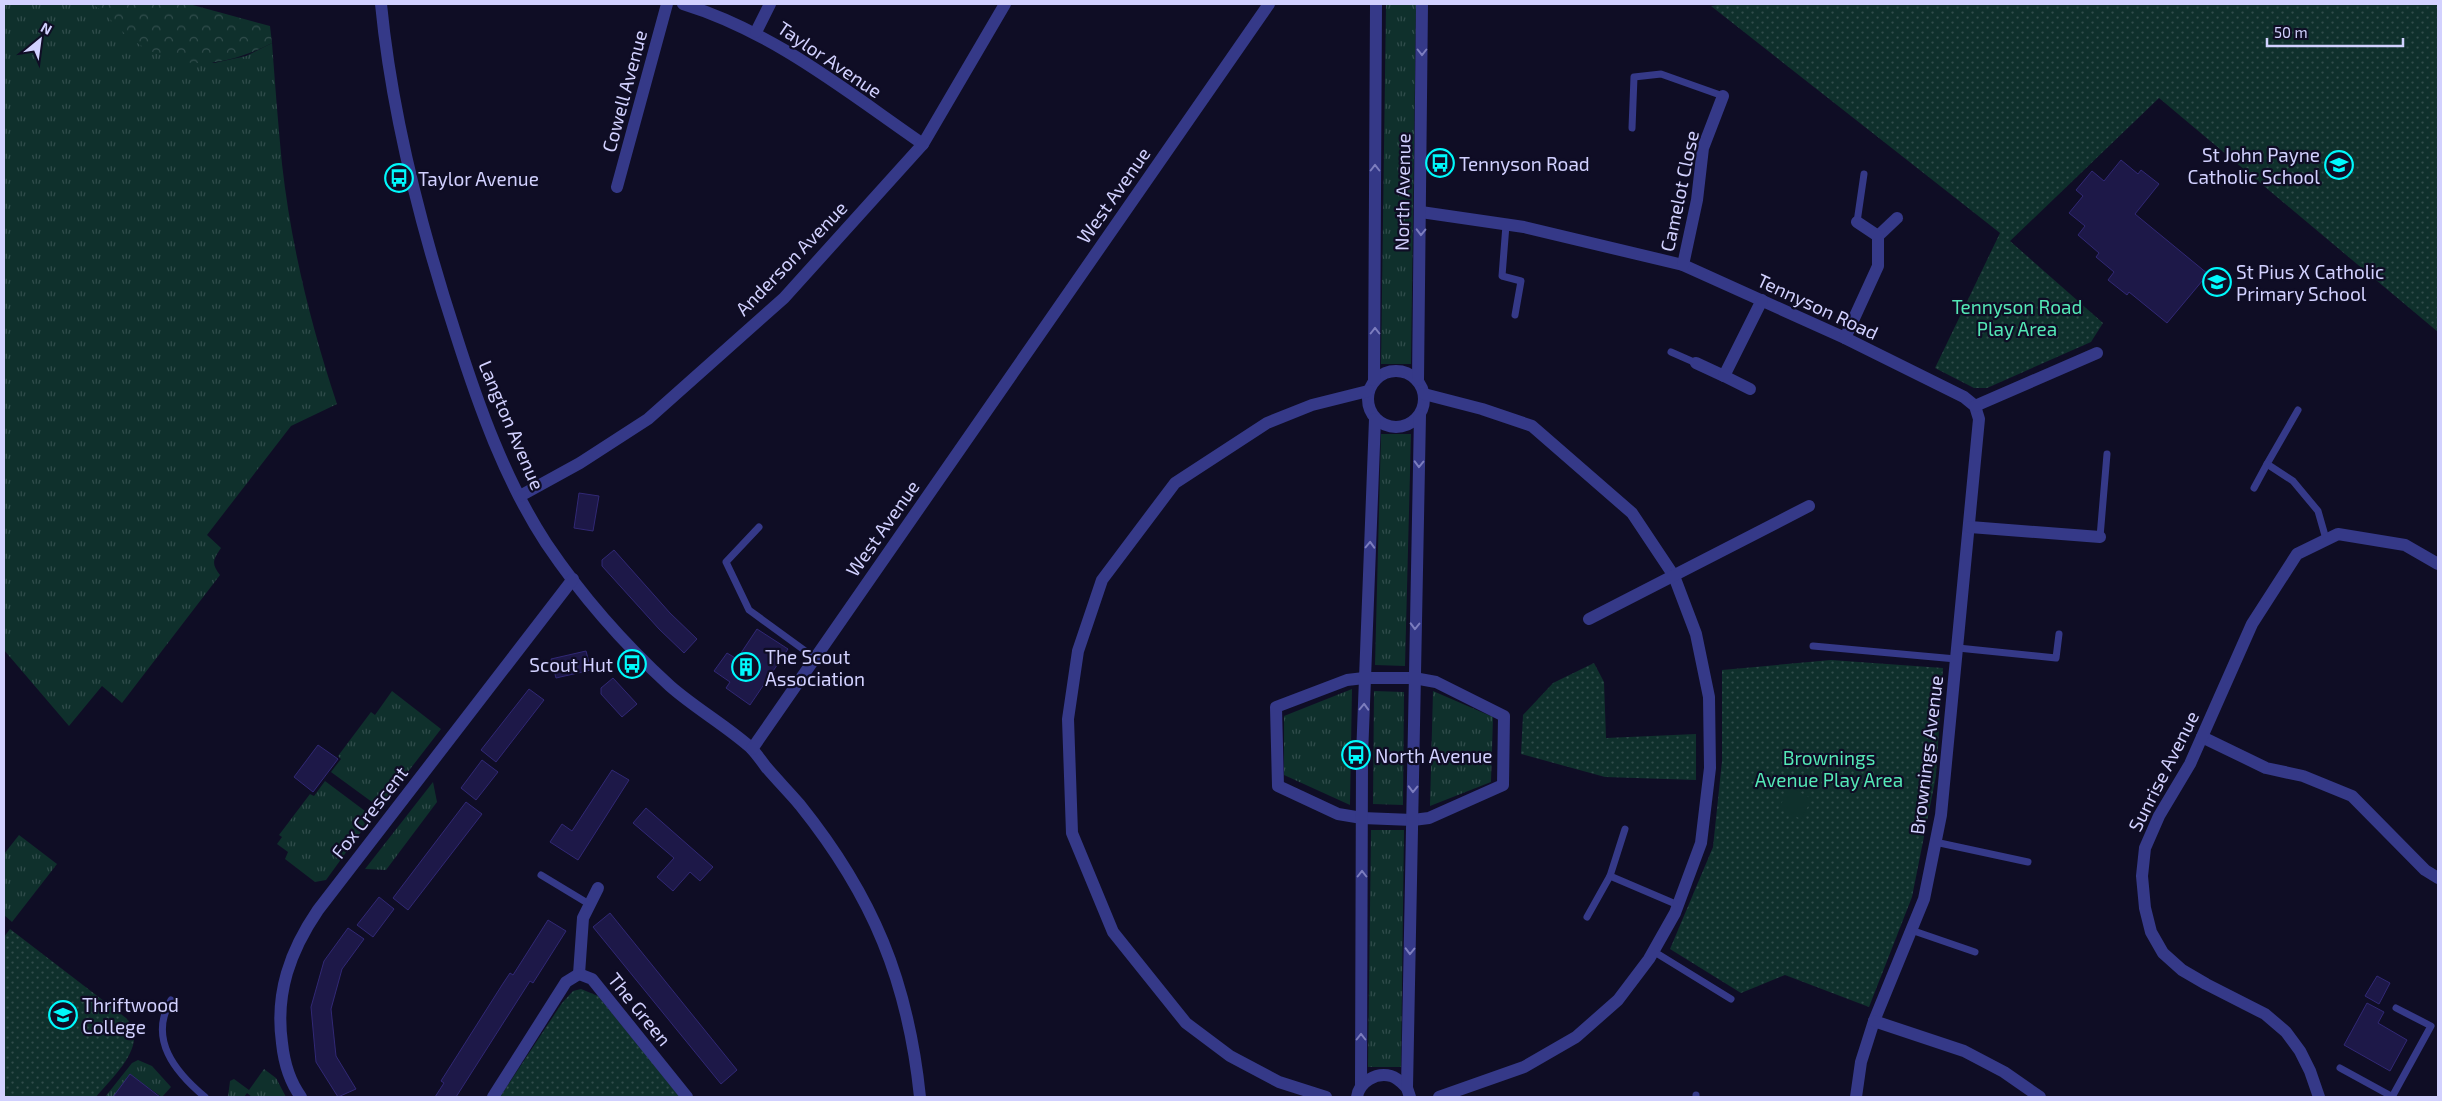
<svg xmlns="http://www.w3.org/2000/svg" width="2442" height="1101" viewBox="0 0 2442 1101" font-family="'Exo 2',sans-serif">
<defs>
<pattern id="grass-tufts" width="24" height="20" patternUnits="userSpaceOnUse" patternTransform="scale(1.25)"><rect width="24" height="20" fill="#0f302c"/><path d="M3 7l-1-3M5 7V3M7 7l1-3M15 17l-1-3M17 17v-4M19 17l1-3" fill="none" stroke="#314d4c"/></pattern>
<pattern id="forest-crowns" width="20" height="18" patternUnits="userSpaceOnUse" patternTransform="scale(1.25)"><rect width="20" height="18" fill="#0f302c"/><path d="M2 6a3 3 0 1 1 6 0M12 15a3 3 0 1 1 6 0" fill="none" stroke="#314d4c"/></pattern>
<pattern id="park-dots" width="8" height="8" patternUnits="userSpaceOnUse" patternTransform="scale(1.25)"><rect width="8" height="8" fill="#0f302c"/><path d="M2 2h.1M6 6h.1" fill="none" stroke="#314d4c" stroke-width="1.8" stroke-linecap="round"/></pattern>
</defs>
<rect width="100%" height="100%" fill="#0f0d25"/>
<!-- grass -->
<g fill="url(#grass-tufts)">
<path d="M4 4H93L102 10 214 63 246 56 272 43C275 83 278 124 282 164 291 245 311 326 337 404L291 426 207 535 221 548C213 560 211 563 220 575L122 703 102 686 69 726 4 650Z"/>
<path d="M1386 4H1416L1411 364H1381Z"/>
<path d="M1381 434H1411L1405 666 1375 665Z"/>
<path d="M1352 689 1350 805 1284 775V716Z"/>
<path d="M392 691 441 729 387 799 379 797 372 802 331 772 341 759 338 756 371 712 375 715Z"/>
<path d="M1374 691 1404 692 1403 805 1373 804Z"/>
<path d="M1433 691 1493 717 1491 782 1430 806Z"/>
<path d="M325 781 365 811 362 819 366 825 326 880 315 882 285 859 288 852 277 844 282 837 279 835 310 794 314 796Z"/>
<path d="M433 782 437 802 386 870 365 869Z"/>
<path d="M1371 830H1404L1401 1067H1368Z"/>
<path d="M19 835 57 864 12 922 4 915V854Z"/>
<path d="M138 1060 152 1066 171 1087 162 1097 130 1075 113 1097H105L132 1063Z"/>
<path d="M264 1069 276 1078 286 1097H252L247 1093 244 1097H228L230 1081 234 1079 249 1090Z"/>
</g>
<!-- forest -->
<path fill="url(#forest-crowns)" d="M93 4H189L270 26 272 43C223 68 176 73 130 38 117 28 107 14 93 4Z"/>
<!-- park -->
<g fill="url(#park-dots)">
<path d="M1724 4H2438V332L2159 98 2010 241 2103 323 2091 342 1987 388H1974L1935 368 2000 233 1711 6Z"/>
<path d="M1831 660 1943 668 1936 776 1912 897 1869 1007 1785 975 1741 993 1670 949 1713 847 1722 761V670Z"/>
<path d="M1594 663 1604 682 1606 738 1696 734V780L1605 777 1521 754 1523 715 1553 683Z"/>
<path d="M10 929 126 1018C151 1044 112 1077 96 1097H4V937Z"/>
<path d="M581 989 598 996 680 1097H500L562 1003 573 991Z"/>
</g>
<!-- pitch -->
<path fill="#0f302c" d="M1790 787 1812 799 1801 819 1779 808Z"/>
<!-- building -->
<g fill="#1d1848" stroke="#312875">
<path d="M2121 160 2138 174 2141 170 2159 184 2135 214 2208 274 2167 323 2129 292 2127 295 2108 280 2114 272 2096 257 2099 253 2078 235 2085 226 2069 213 2083 196 2076 190 2092 171 2104 181Z"/>
<path d="M579 493 599 496 593 531 574 528Z"/>
<path d="M614 550 670 613 697 639 684 653 659 629 602 566V560Z"/>
<path d="M757 629 788 649 750 705 726 688 730 682 714 671 727 653 737 659Z"/>
<path d="M586 651 591 670 556 678 551 659Z"/>
<path d="M613 678 637 704 622 717 601 694V688Z"/>
<path d="M529 689 544 700 496 762 481 750Z"/>
<path d="M318 745 338 759 313 792 294 777Z"/>
<path d="M482 760 498 772 476 800 461 788Z"/>
<path d="M612 770 629 780 578 860 550 842 562 824 572 831Z"/>
<path d="M466 802 482 814 408 910 393 898Z"/>
<path d="M646 808 713 867 700 881 690 872 673 891 657 877 674 858 633 823Z"/>
<path d="M379 897 394 909 373 937 357 925Z"/>
<path d="M610 913 737 1070 721 1084 593 927Z"/>
<path d="M548 920 566 931 533 983 530 981 456 1097H435L444 1083 441 1081 502 985 510 973 513 975Z"/>
<path d="M348 928 364 939 342 969 331 1009 336 1056 356 1089 338 1097 316 1062 311 1007 324 961Z"/>
<path d="M2377 976 2390 983 2379 1004 2365 996Z"/>
<path d="M2367 1003 2384 1012 2378 1023 2407 1040 2390 1071 2344 1045Z"/>
<path d="M130 1074 160 1097H113Z"/>
</g>
<g fill="none" stroke-linecap="round" stroke-linejoin="round">
<!-- service -->
<g stroke="#353988" stroke-width="7">
<path d="M1632 128 1634 77 1661 74 1723 96"/>
<path d="M1857 222 1864 174"/>
<path d="M1506 225 1502 276 1521 281 1515 315"/>
<path d="M1671 352 1696 363"/>
<path d="M2298 410 2267 464 2293 481 2318 511 2326 539"/>
<path d="M2254 488 2267 464"/>
<path d="M759 527 726 562 749 610 815 658"/>
<path d="M2100 537 2107 454"/>
<path d="M1813 646 1956 659"/>
<path d="M1958 648 2056 658 2059 634"/>
<path d="M1625 829 1610 876 1678 905"/>
<path d="M1935 842 2028 862"/>
<path d="M541 875 589 904"/>
<path d="M1587 917 1610 876"/>
<path d="M1911 930 1975 952"/>
<path d="M1653 951 1731 999"/>
<path d="M171 1000C148 1039 175 1072 205 1097"/>
<path d="M2340 1068 2393 1097"/>
<path d="M1696 1097V1095"/>
<path d="M2392 1097 2431 1026 2396 1008"/>
</g>
<!-- minor -->
<g stroke="#353988" stroke-width="12">
<path d="M381 4C392 117 421 228 456 335 479 407 505 480 546 543 581 595 624 644 670 686 695 708 725 725 750 747 756 753 761 760 766 767 777 780 789 792 800 805 873 896 908 981 920 1097"/>
<path d="M683 4C774 32 846 91 923 144"/>
<path d="M756 32 770 4"/>
<path d="M617 187 667 4"/>
<path d="M1421 212 1524 227 1683 265 1845 338 1964 397 1975 406 1979 419 1941 815 1924 899 1874 1021 1861 1062 1856 1097"/>
<path d="M1878 236 1897 218"/>
<path d="M1683 265 1697 200 1703 148 1723 96"/>
<path d="M1845 338 1878 266V236L1857 222"/>
<path d="M1696 363 1724 376"/>
<circle cx="1396" cy="399" r="28"/>
<path d="M1374 380 1376 4"/>
<path d="M1418 380 1422 4"/>
<path d="M1750 389 1724 376 1762 300"/>
<path d="M1424 394 1482 409 1532 426 1632 513 1674 576 1696 634 1709 697 1710 768 1701 843 1675 913 1649 959 1618 1000 1576 1037 1524 1067 1439 1097"/>
<path d="M1975 406 2097 353"/>
<path d="M520 496 580 463 648 419 784 298 923 144 1005 4"/>
<path d="M1970 527 2100 537"/>
<path d="M1589 619 1809 506"/>
<path d="M1364 678H1414L1436 682 1504 716 1503 785 1429 818 1413 820 1362 818 1338 814 1278 786 1276 707 1347 680Z"/>
<path d="M2202 737 2266 768 2303 776 2352 796 2425 870 2438 878"/>
<path d="M752 749 1269 4"/>
<path d="M579 974 583 918 598 888"/>
<path d="M1874 1021 1964 1051 2004 1072 2040 1097"/>
<path d="M1361 1086 1362 756 1375 419"/>
<path d="M301 1097C290 1082 284 1062 282 1043 275 993 290 951 318 910L573 579"/>
<path d="M493 1097 566 982 579 974 592 979 687 1097"/>
<path d="M1326 1097 1279 1082 1230 1056 1186 1023 1113 932 1072 833 1068 719 1078 651 1102 580 1175 483 1267 423 1312 405 1368 391"/>
<path d="M1357 1097C1359 1082 1376 1072 1391 1076 1398 1078 1402 1083 1407 1088"/>
<path d="M1410 1097 1407 1088 1420 415"/>
<path d="M2319 1097 2310 1071 2300 1051 2286 1032 2265 1014 2206 984 2182 970 2163 953 2151 932 2145 908 2142 876 2145 848 2159 816 2190 764 2252 624 2297 554 2338 534 2405 545 2438 564"/>
</g>
</g>
<!-- one-way arrows -->
<defs><path id="oneway-chevron" d="M-2-3.5L2.5 0L-2 3.5" fill="none" stroke-width="1.6" stroke-linecap="round" stroke-linejoin="round" transform="scale(1.25)"/></defs>
<g stroke="#7c7dbe">
<use href="#oneway-chevron" transform="translate(1422 52) rotate(90)"/>
<use href="#oneway-chevron" transform="translate(1375 168) rotate(-90)"/>
<use href="#oneway-chevron" transform="translate(1421 232) rotate(91)"/>
<use href="#oneway-chevron" transform="translate(1375 331) rotate(-90)"/>
<use href="#oneway-chevron" transform="translate(1419 464) rotate(91)"/>
<use href="#oneway-chevron" transform="translate(1370 545) rotate(-88)"/>
<use href="#oneway-chevron" transform="translate(1415 626) rotate(91)"/>
<use href="#oneway-chevron" transform="translate(1364 707) rotate(-88)"/>
<use href="#oneway-chevron" transform="translate(1413 789) rotate(91)"/>
<use href="#oneway-chevron" transform="translate(1362 874) rotate(-90)"/>
<use href="#oneway-chevron" transform="translate(1410 951) rotate(91)"/>
<use href="#oneway-chevron" transform="translate(1361 1037) rotate(-90)"/>
</g>
<!-- icons -->
<defs>
<symbol id="bus-ring" viewBox="-11 -11 22 22"><circle r="9.5" fill="#0f0d25" stroke="#00f9fc" stroke-width="1.5"/><path d="M-5-6H5V4H4V6H2V4H-2V6H-4V4H-5ZM-3.5-4V0h7V-4ZM-3.5 1.2v1.5H-2V1.2ZM2 1.2v1.5H3.5V1.2Z" fill="#00f9fc"/></symbol>
<symbol id="school-ring" viewBox="-11 -11 22 22"><circle r="9.5" fill="#0f0d25" stroke="#00f9fc" stroke-width="1.5"/><path d="M0-5L7-2L0 1L-7-2ZM-4 1L0 2.5L4 1V4Q0 6-4 4Z" fill="#00f9fc"/></symbol>
<symbol id="building-ring" viewBox="-11 -11 22 22"><circle r="9.5" fill="#0f0d25" stroke="#00f9fc" stroke-width="1.5"/><path d="M-4-6H4V6H1V3H-1V6H-4ZM-2.5-4.3h1.7v1.8h-1.7ZM.8-4.3h1.7v1.8H.8ZM-2.5-1h1.7V.8h-1.7ZM.8-1h1.7V.8H.8Z" fill="#00f9fc"/></symbol>
</defs>
<g fill-rule="evenodd">
<use href="#bus-ring" x="1424" y="147" width="32" height="32"/>
<use href="#school-ring" x="2323" y="149" width="32" height="32"/>
<use href="#bus-ring" x="383" y="162" width="32" height="32"/>
<use href="#school-ring" x="2201" y="266" width="32" height="32"/>
<use href="#bus-ring" x="616" y="648" width="32" height="32"/>
<use href="#building-ring" x="730" y="651" width="32" height="32"/>
<use href="#bus-ring" x="1340" y="739" width="32" height="32"/>
<use href="#school-ring" x="47" y="999" width="32" height="32"/>
</g>
<g text-anchor="middle" dominant-baseline="central" stroke-width="4.5" stroke-linejoin="round" paint-order="stroke">
<!-- street labels -->
<g font-size="19" fill="#d2d1ff" stroke="#0f0d25">
<text transform="translate(830 59) rotate(34)">Taylor Avenue</text>
<text transform="translate(624 91) rotate(-75)">Cowell Avenue</text>
<text transform="translate(1679 191) rotate(-78)">Camelot Close</text>
<text transform="translate(1402 192) rotate(-89)">North Avenue</text>
<text transform="translate(1113 195) rotate(-55)">West Avenue</text>
<text transform="translate(791 258) rotate(-46)">Anderson Avenue</text>
<text transform="translate(1818 306) rotate(25)">Tennyson Road</text>
<text transform="translate(512 425) rotate(67)">Langton Avenue</text>
<text transform="translate(882 528) rotate(-55)">West Avenue</text>
<text transform="translate(1926 755) rotate(-83)">Brownings Avenue</text>
<text transform="translate(2163 771) rotate(-63)">Sunrise Avenue</text>
<text transform="translate(369 812) rotate(-52)">Fox Crescent</text>
<text transform="translate(640 1009) rotate(51)">The Green</text>
</g>
<!-- poi labels -->
<g font-size="19" fill="#d2d1ff" stroke="#0f0d25" text-anchor="start">
<text x="2320" y="154" text-anchor="end">St John Payne<tspan x="2320" dy="22">Catholic School</tspan></text>
<text x="1459" y="163">Tennyson Road</text>
<text x="418" y="178">Taylor Avenue</text>
<text x="2236" y="271">St Pius X Catholic<tspan x="2236" dy="22">Primary School</tspan></text>
<text x="765" y="656">The Scout<tspan x="765" dy="22">Association</tspan></text>
<text x="613" y="664" text-anchor="end">Scout Hut</text>
<text x="1375" y="755">North Avenue</text>
<text x="82" y="1004">Thriftwood<tspan x="82" dy="22">College</tspan></text>
</g>
<!-- park labels -->
<g font-size="19" fill="#54e8b6" stroke="#0f0d25">
<text x="2017" y="306">Tennyson Road<tspan x="2017" dy="22">Play Area</tspan></text>
<text x="1829" y="757">Brownings<tspan x="1829" dy="22">Avenue Play Area</tspan></text>
</g>
</g>
<!-- border -->
<rect width="2442" height="1101" fill="none" stroke="#d2d1ff" stroke-width="10"/>
<!-- north arrow -->
<g transform="translate(40 40) rotate(29)" stroke="#0f0d25" stroke-width="4" paint-order="stroke">
<path d="M0-4L9 19L0 12L-9 19Z" fill="#d2d1ff"/>
<text y="-8" font-size="14" font-weight="bold" text-anchor="middle" fill="#d2d1ff">N</text>
</g>
<!-- scale -->
<path d="M2267 38v8h136v-8" fill="none" stroke="#d2d1ff" stroke-width="2.5"/>
<text x="2274" y="38" font-size="15" fill="#d2d1ff" stroke="#0f0d25" stroke-width="4" paint-order="stroke">50 m</text>
</svg>
